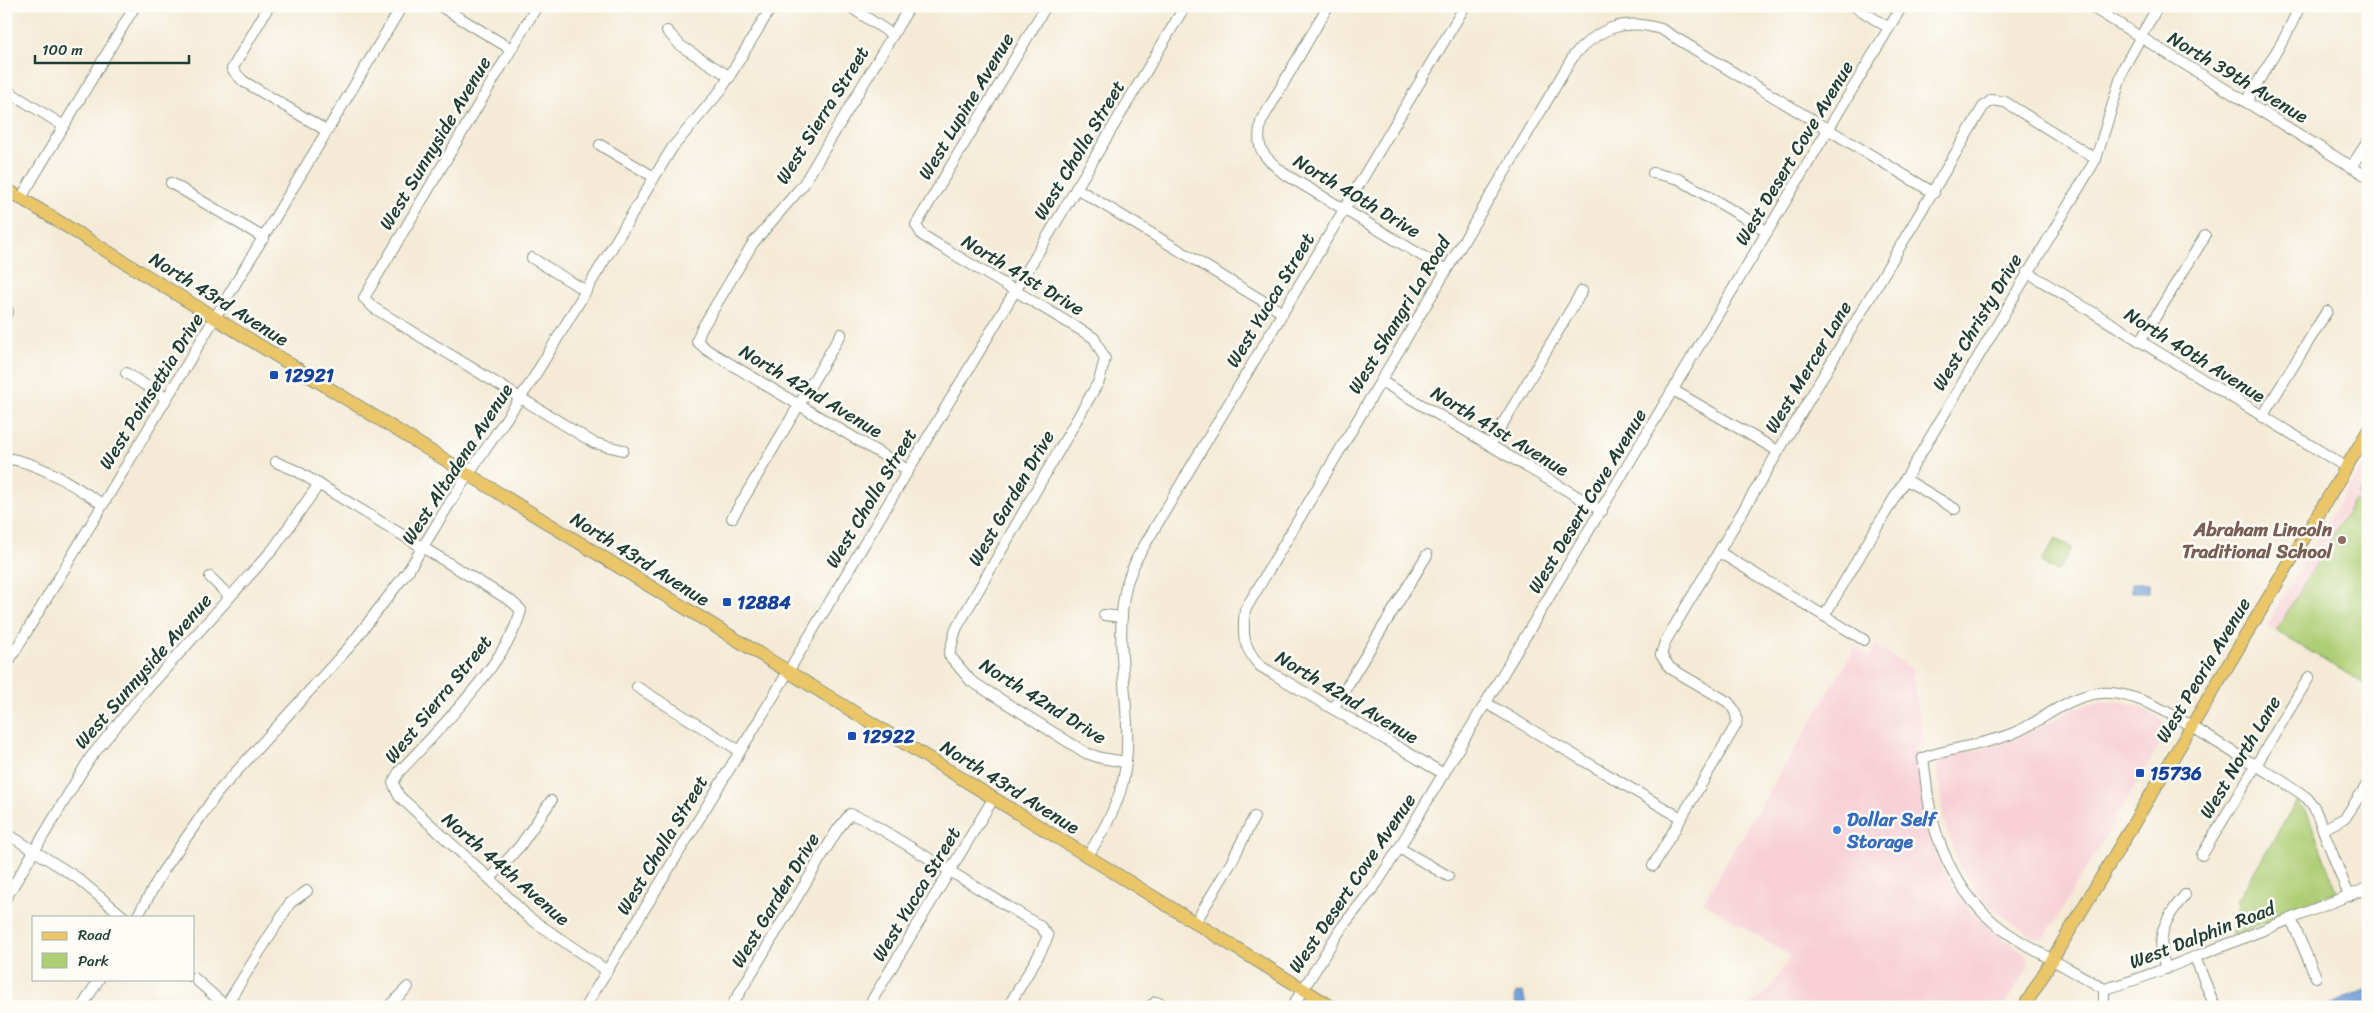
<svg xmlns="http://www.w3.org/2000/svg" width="2374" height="1013" viewBox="0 0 2374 1013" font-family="Sriracha,sans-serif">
<rect width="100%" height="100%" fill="#fdfcf7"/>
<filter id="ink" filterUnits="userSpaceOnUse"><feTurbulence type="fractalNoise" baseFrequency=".02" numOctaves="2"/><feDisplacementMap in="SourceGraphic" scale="10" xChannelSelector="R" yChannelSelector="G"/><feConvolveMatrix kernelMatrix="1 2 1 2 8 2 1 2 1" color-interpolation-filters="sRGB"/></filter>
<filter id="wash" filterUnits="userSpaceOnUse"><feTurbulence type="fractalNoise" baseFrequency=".0096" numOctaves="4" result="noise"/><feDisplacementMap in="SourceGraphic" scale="20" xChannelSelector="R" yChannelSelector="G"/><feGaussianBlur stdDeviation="1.12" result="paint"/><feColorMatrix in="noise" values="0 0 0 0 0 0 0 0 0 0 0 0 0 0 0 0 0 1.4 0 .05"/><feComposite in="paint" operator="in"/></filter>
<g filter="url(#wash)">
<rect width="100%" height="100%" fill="#f4ead5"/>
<!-- built -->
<g fill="#f7cfd5">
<path d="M2368 455V686L2266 625Z"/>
<path d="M1876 646 1912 669 1924 743 1915 745 1926 822 1937 858 1947 877 1972 912 1993 931 2026 954 2029 961 2028 967 2004 1007H1746L1763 995 1777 979 1790 955 1703 902 1855 648 1870 657Z"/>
<path d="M2098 702H2123L2138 707 2162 719 2168 731 2047 934 2044 937 2035 938 1994 910 1983 900 1957 862 1944 822 1937 765 1941 758 1946 756 1990 748 2016 739 2078 707Z"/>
</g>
<!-- green -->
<g fill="#aece75" stroke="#668654">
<path d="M2368 478V501L2358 495Z"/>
<path d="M2354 500 2368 508V686L2276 631Z"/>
<path d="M2056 539 2072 548 2057 572 2041 562Z"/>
<path d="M2297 800 2307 812 2336 891 2232 936 2238 903 2236 902Z"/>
</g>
<!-- water -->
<g fill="#719fd9" stroke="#486e86">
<rect x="2132" y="583" width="17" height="9"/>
<path d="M2368 989V1007H2324Z"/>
<path d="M1523 992 1526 1007H1517L1514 997 1516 993Z"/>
</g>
</g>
<g filter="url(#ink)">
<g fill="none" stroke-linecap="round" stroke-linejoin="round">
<defs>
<g id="minor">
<path d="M269 6 232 69 243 81 327 131"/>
<path d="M440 6 511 49"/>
<path d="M537 6 364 298 374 308 594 443 623 450"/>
<path d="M849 6 893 35"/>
<path d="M1046 6 916 225 922 235 1094 338 1105 359 1099 381 956 629 949 655 971 681 1086 753 1101 758 1126 762"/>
<path d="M1328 6 1261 122C1255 151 1263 155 1283 173L1446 270"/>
<path d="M1854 6 1889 28"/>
<path d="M2090 6 2368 177"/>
<path d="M667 31 681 46 730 77"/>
<path d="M6 90 64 126"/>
<path d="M2246 102 2285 37 2300 6"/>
<path d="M600 145 654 177"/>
<path d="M2351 167 2368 141"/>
<path d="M1653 173 1679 179 1767 231"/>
<path d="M171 183 264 238"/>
<path d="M1076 188 1283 313"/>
<path d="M21 198 135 6"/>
<path d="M532 258 586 291"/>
<path d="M2027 272 2346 467"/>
<path d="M6 313 8 311"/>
<path d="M2140 342 2205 236"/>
<path d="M126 373 166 398"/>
<path d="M1381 381 1602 511"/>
<path d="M1673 390 1778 451"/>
<path d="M2262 417 2327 311"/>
<path d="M1490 445 1582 291"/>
<path d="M6 458C41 463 73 485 102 504"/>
<path d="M276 462 297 471 511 601 521 610C509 660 436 733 399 772L393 783 399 796 490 879 528 917 606 970"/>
<path d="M908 470 707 350 697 341 701 330 753 243 803 185 910 6"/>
<path d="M1905 479 1955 509"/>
<path d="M732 518 841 334"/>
<path d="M1719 552 1864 640"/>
<path d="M210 577 230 597"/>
<path d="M1104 615 1122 617"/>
<path d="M1824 616 2096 159 2124 67 2158 6"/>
<path d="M6 666 402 6"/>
<path d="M637 687 740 751"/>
<path d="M1486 703 1681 818"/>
<path d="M1333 709 1427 555"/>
<path d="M1444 774 1260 666C1243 647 1242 635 1245 610L1574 55C1601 27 1624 18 1661 29L1934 193"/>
<path d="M2323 829 2345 818 2368 783"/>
<path d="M6 833 76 877 124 917"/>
<path d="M1399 848 1448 876"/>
<path d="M2202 855 2309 677"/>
<path d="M1087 857C1104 830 1121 801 1125 770 1134 710 1112 647 1126 587 1128 577 1133 568 1137 558L1465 6"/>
<path d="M1653 866 1736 725C1738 715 1735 710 1728 702L1670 668 1661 655 1665 642 1983 107 1992 100 2005 102 2096 159"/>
<path d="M490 879 520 846 551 801"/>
<path d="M2349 896 2314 807 2307 798C2285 781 2260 768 2236 754 2200 733 2143 689 2100 693 2068 696 2045 719 2018 731 1988 745 1954 747 1923 758 1926 778 1927 799 1932 818 1942 857 1962 895 1993 922 2022 946 2071 969 2104 989 2137 981 2166 968 2197 956 2255 934 2311 910 2368 888"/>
<path d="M6 898 90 758 141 696 274 548 319 484"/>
<path d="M137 917 163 871 218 792 350 646 408 571 456 493 531 382 672 148 721 90 772 6"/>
<path d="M2291 919 2316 977"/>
<path d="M1195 923 1231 863 1254 817"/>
<path d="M2195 957 2215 1007"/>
<path d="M2166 969C2155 937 2164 919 2185 895"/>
<path d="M194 978 227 1007"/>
<path d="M2104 989V1007"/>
<path d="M82 1007 99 979"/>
<path d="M225 1007 290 903 307 891"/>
<path d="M388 1007 408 987"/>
<path d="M585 1007 776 692 1185 6"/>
<path d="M731 1007 838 829 850 814 866 820 1040 926 1048 936 1040 953 1008 1007"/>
<path d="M868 1007 993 799"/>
<path d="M1149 1007 1156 1002 1169 1007"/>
<path d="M1292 1007 1342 927 1377 883 1399 848 1902 6"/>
</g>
<g id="major">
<path d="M6 189 1332 1007"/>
<path d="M2024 1007 2368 431"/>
</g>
</defs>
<!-- minor casing -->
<use href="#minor" stroke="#8a9484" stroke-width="12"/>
<!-- major casing -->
<use href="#major" stroke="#8a9484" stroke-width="14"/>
<!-- minor -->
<use href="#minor" stroke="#fff" stroke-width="10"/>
<!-- major -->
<use href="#major" stroke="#eac669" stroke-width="12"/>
</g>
</g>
<!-- markers -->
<g fill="#1a4fb4" stroke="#fdfcf7" stroke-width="2">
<rect x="269" y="370" width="10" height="10" rx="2.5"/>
<rect x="722" y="597" width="10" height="10" rx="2.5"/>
<rect x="847" y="731" width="10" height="10" rx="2.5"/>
<rect x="2135" y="768" width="10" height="10" rx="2.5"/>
</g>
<circle fill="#8d6e63" stroke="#fdfcf7" stroke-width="2" cx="2342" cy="540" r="5"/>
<circle fill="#3f7fe0" stroke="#fdfcf7" stroke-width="2" cx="1837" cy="830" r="5"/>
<g text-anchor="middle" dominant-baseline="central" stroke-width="5" stroke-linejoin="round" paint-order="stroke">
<!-- street labels -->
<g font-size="19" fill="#1f3d34" stroke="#fdfcf7">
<text transform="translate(2238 77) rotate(31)">North 39th Avenue</text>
<text transform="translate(966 106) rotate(-59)">West Lupine Avenue</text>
<text transform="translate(822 115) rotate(-58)">West Sierra Street</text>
<text transform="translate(435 143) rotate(-59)">West Sunnyside Avenue</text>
<text transform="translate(1079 150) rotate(-59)">West Cholla Street</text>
<text transform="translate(1794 153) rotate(-59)">West Desert Cove Avenue</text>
<text transform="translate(1357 196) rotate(31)">North 40th Drive</text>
<text transform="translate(1023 275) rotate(31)">North 41st Drive</text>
<text transform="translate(219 299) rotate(32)">North 43rd Avenue</text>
<text transform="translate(1270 300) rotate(-59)">West Yucca Street</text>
<text transform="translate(1399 315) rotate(-59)">West Shangri La Road</text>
<text transform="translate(1977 322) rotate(-59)">West Christy Drive</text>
<text transform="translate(2195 355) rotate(32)">North 40th Avenue</text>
<text transform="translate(1808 367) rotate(-59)">West Mercer Lane</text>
<text transform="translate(151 391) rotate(-58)">West Poinsettia Drive</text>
<text transform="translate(811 391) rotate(31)">North 42nd Avenue</text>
<text transform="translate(1500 431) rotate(31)">North 41st Avenue</text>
<text transform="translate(457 464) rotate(-57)">West Altadena Avenue</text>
<text transform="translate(871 498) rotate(-59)">West Cholla Street</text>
<text transform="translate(1011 498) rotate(-60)">West Garden Drive</text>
<text transform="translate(1587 501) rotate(-59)">West Desert Cove Avenue</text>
<text transform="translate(640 559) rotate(32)">North 43rd Avenue</text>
<text transform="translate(2203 670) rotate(-59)">West Peoria Avenue</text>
<text transform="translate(143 671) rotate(-49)">West Sunnyside Avenue</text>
<text transform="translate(1347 697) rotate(31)">North 42nd Avenue</text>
<text transform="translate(438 699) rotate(-51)">West Sierra Street</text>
<text transform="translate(1043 701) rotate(32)">North 42nd Drive</text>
<text transform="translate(2240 757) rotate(-59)">West North Lane</text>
<text transform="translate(1010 787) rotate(32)">North 43rd Avenue</text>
<text transform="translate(662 845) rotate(-59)">West Cholla Street</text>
<text transform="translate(506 869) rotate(41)">North 44th Avenue</text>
<text transform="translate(1352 883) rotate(-56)">West Desert Cove Avenue</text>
<text transform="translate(916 894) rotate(-59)">West Yucca Street</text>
<text transform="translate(775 900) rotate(-59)">West Garden Drive</text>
<text transform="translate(2202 935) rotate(-21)">West Dalphin Road</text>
</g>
<!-- transit labels -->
<g font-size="19" font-weight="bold" fill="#164399" stroke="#fdfcf7" text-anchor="start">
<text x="284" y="375">12921</text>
<text x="737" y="602">12884</text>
<text x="862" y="736">12922</text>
<text x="2150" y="773">15736</text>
</g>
<!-- education labels -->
<g font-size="19" font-weight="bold" fill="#785e54" stroke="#fdfcf7" text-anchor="end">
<text x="2332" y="529">Abraham Lincoln<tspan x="2332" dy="22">Traditional School</tspan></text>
</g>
<!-- shop labels -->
<g font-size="19" font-weight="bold" fill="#366cbe" stroke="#fdfcf7" text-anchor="start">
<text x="1847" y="819">Dollar Self<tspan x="1847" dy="22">Storage</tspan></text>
</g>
</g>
<!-- margin -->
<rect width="2374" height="1013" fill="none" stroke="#fdfcf7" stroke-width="25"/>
<!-- legend -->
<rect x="32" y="916" width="162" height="65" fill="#fdfcf7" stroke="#a4b0a9"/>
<rect x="42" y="932" width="25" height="8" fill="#eac669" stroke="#a4b0a9"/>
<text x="78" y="940" font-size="15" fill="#1f3d34">Road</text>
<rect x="42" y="953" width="25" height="15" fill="#aece75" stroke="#a4b0a9"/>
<text x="78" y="966" font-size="15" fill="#1f3d34">Park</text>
<!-- scale -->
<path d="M35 55v8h154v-8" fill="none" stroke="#1f3d34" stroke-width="2.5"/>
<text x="42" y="55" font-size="15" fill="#1f3d34" stroke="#fdfcf7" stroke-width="4" paint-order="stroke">100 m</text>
</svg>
